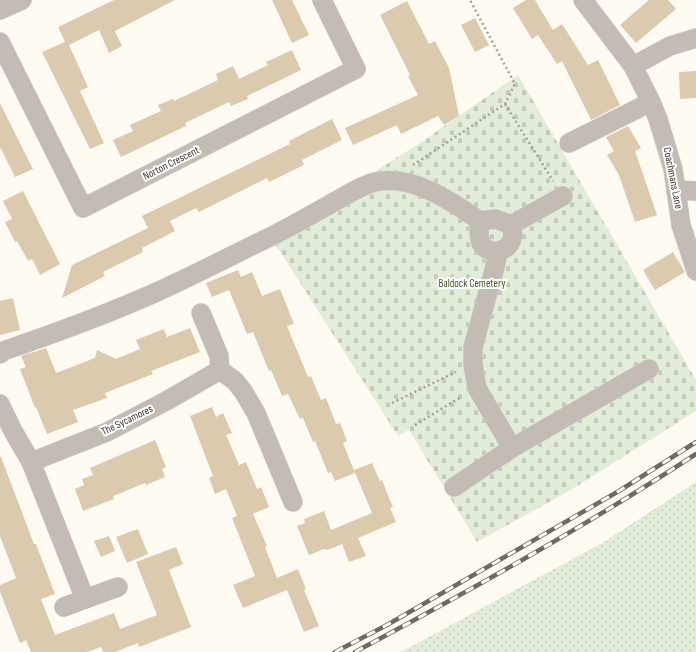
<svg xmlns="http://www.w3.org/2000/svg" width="696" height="652" viewBox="0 0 696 652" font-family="'Sofia Sans Condensed',sans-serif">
<defs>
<pattern id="grass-dots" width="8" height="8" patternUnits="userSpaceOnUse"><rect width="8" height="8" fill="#e1ecd9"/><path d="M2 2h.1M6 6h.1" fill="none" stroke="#c2cbbb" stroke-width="1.8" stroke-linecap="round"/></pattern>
<pattern id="cemetery-stones" width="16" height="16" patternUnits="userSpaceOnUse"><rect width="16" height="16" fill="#e1ecd9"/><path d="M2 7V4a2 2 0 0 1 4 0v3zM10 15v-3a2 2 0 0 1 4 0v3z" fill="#c2cbbb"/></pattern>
</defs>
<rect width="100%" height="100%" fill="#fffbf3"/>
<!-- grass -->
<path fill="url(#grass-dots)" d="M696 482V652H401L604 542Z"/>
<!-- cemetery -->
<path fill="url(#cemetery-stones)" d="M518 75 696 380V411L569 491 477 542 409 430 398 436 269 234 357 183 417 145Z"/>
<!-- building -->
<g fill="#dccaaf">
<path d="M114 0H175L115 31 122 46 109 53 99 30 69 45 88 87 80 91 104 143 90 149 42 52 65 42 58 27Z"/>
<path d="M272 0H292L309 35 292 43Z"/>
<path d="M526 0H535L553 30 562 24 588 65 598 60 620 105 591 120 562 61 557 64 538 35 532 39 513 8Z"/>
<path d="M649 0H668L676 9 636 43 620 25Z"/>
<path d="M407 1 429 44 435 41 449 68 459 116 444 125 438 116 401 134 397 125 353 145 345 128 418 95 408 76 410 75 380 15Z"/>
<path d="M475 18 489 45 475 52 461 25Z"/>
<path d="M292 50 301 70 247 96 248 99 231 106 229 102 185 123 186 126 121 157 113 140 133 131 130 125 161 111 158 105 173 99 174 101 218 80 216 74 233 66 239 79 268 65 266 62Z"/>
<path d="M696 71V98L680 99 679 72Z"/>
<path d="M0 103 33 169 15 177 0 147Z"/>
<path d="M332 119 342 140 302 160 304 165 269 182 267 178 199 212 196 208 170 221 175 231 142 248 143 252 103 272 105 276 62 298 72 265 148 228 142 216 290 144 289 141Z"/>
<path d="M628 126 641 148 635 151 657 215 635 222 619 175 607 155 614 151 606 137Z"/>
<path d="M23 191 60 264 40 275 32 259 28 261 17 241 15 242 5 222 12 219 3 201Z"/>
<path d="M673 252 685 272 655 290 643 270Z"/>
<path d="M238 270 241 277 252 272 262 296 280 289 294 324 287 326 308 377 311 376 321 400 326 398 336 424 340 423 347 441 343 443 355 473 335 481 331 472 328 473 315 441 313 442 303 418 300 419 288 394 282 396 271 370 269 371 253 332 247 334 229 290 212 297 206 283Z"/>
<path d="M13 298 20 330 0 335V301Z"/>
<path d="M190 328 200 352 151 371 153 374 105 393 107 398 73 410 78 422 47 434 36 407 35 408 20 369 26 367 21 356 46 348 56 373 95 358 97 350 116 359 140 349 136 340 164 329 167 337Z"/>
<path d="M212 407 216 417 223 413 232 433 226 435 239 465 246 462 257 489 261 487 269 507 253 514 267 546 265 547 277 578 298 569 306 589 304 590 319 626 304 632 287 590 243 608 233 585 255 576 232 518 237 516 226 489 215 494 209 478 213 476 190 416Z"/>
<path d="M155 440 166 467 162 469 165 477 146 485 145 483 113 496 114 499 83 511 75 489 84 485 82 479 93 475 90 468Z"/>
<path d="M0 457H1L34 544H36L55 594 41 599 55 635 114 613 120 629 157 615 136 562 176 547 183 564 169 570 191 627 139 647 138 643 115 652H103L101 647 87 652H31L26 640 20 643 0 592V585L16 578 0 536Z"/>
<path d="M372 463 380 481 382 480 389 498 393 507 390 508 396 522 358 538 366 556 349 562 342 544 328 550 324 549 309 555 297 526 305 523 304 519 324 511 331 530 372 513 354 470Z"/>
<path d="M138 529 148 554 127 563 116 537Z"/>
<path d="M109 536 115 551 101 557 94 541Z"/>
</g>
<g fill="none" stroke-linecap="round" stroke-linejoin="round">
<defs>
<g id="minor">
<path d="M583 0 633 66 651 102 658 119 673 169 681 225 696 271"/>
<path d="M0 10 22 0"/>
<path d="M0 42 83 208 356 69 322 0"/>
<path d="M633 66 670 46 696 38"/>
<path d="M569 143 651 102"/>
<path d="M676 190 696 191"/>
<path d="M496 219 511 225C520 251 489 259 481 243 478 236 479 228 480 221Z"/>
<path d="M511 225 563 196"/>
<path d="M201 313 219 356 220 370"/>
<path d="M0 354 3 351C53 334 102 316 150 295 191 277 230 256 270 237 292 226 313 214 334 202 347 195 360 186 375 182 412 174 451 201 480 221"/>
<path d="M0 404 13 431 31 462 85 599 118 587"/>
<path d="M512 448 649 369"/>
<path d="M31 462 107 432 168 400 220 370 235 381 243 391 256 413 293 502"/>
<path d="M454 487 512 448 477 388 473 364V347L496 263 498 252"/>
<path d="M64 607 85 599"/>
</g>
</defs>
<!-- minor casing -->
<use href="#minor" stroke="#dcd8d0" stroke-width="20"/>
<!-- path -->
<g stroke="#a5a19a" stroke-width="2.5" stroke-dasharray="2 3" stroke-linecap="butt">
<path d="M505 104 553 181"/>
<path d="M413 165 505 104 515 84 470 0"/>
<path d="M392 403 456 372"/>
<path d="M415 425 461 397"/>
</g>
<!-- minor -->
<use href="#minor" stroke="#c3bcb5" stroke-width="19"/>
<defs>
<g id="rail">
<path d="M335 652 387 625 619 491 696 442"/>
<path d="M355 652C471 590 586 526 696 454"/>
</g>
</defs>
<!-- rail casing -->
<use href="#rail" stroke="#6e6a63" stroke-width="4.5"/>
<!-- rail -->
<use href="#rail" stroke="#fff" stroke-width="3" stroke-dasharray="9" stroke-linecap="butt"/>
</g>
<g text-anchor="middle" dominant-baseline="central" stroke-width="4" stroke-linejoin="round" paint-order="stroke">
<!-- street labels -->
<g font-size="11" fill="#3a362f" stroke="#fff">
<text transform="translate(171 163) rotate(-27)">Norton Crescent</text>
<text transform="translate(673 178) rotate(79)">Coachmans Lane</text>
<text transform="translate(127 420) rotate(-26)">The Sycamores</text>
</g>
<!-- park labels -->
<g font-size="11" fill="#42582d" stroke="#fff">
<text x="472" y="283">Baldock Cemetery</text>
</g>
</g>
</svg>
